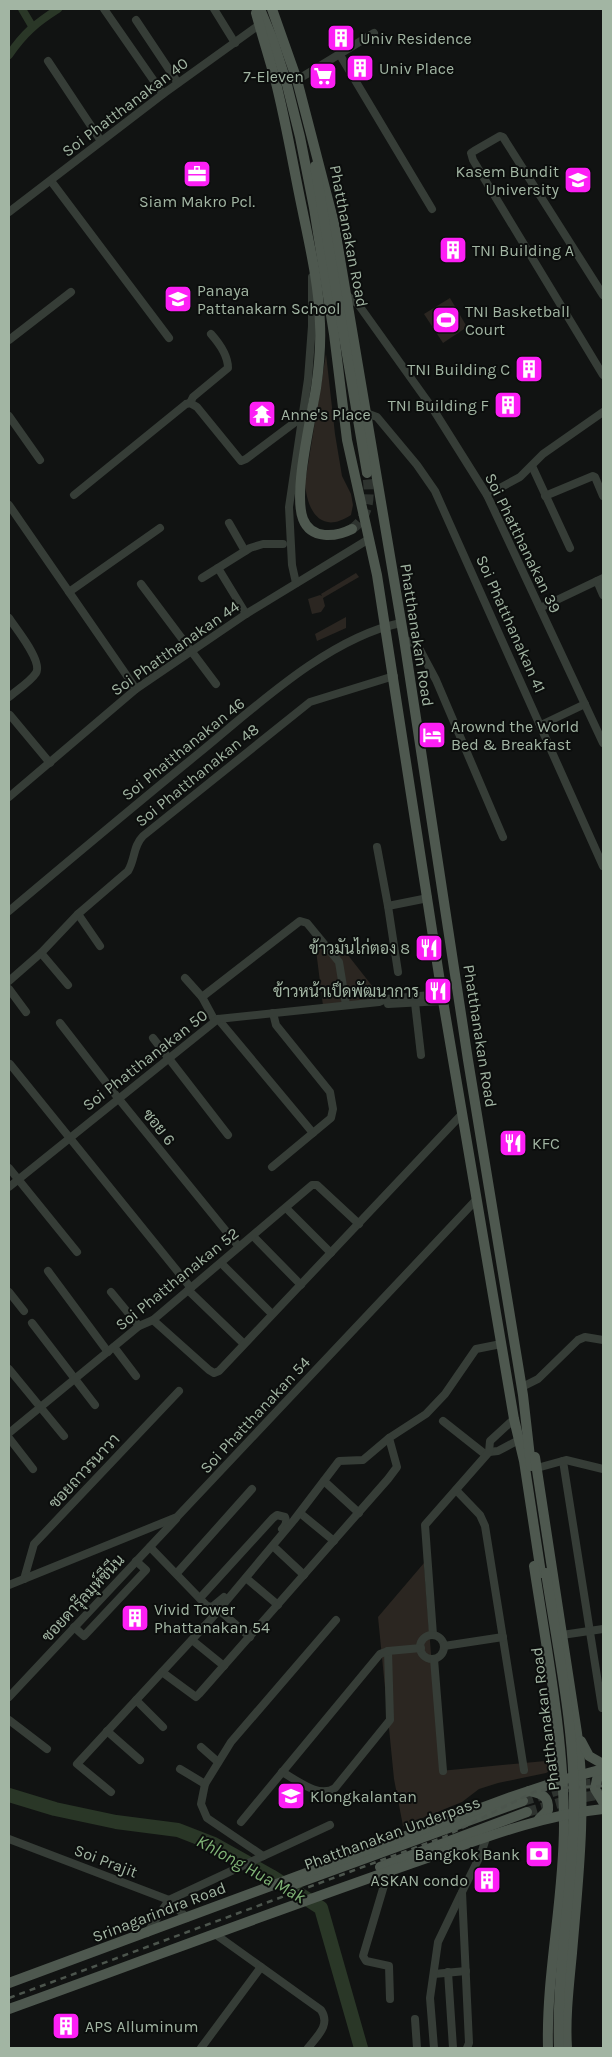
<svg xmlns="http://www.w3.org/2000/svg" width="612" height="2057" viewBox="0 0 612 2057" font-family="Karla,Sarabun,sans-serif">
<rect width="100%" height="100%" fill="#111312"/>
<!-- green -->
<g fill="#2b2621">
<path d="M450 298 467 327 443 343 424 314Z"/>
<path d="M326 354 335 434 342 476 351 494 353 505 351 515C321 535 307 511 305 483Z"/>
<path d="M356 573 359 577 323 598 325 606 321 612 312 614 308 599 320 595 322 596 321 594Z"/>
<path d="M346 617V628L317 641 315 634Z"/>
<path d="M320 939 331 950 340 945 380 996 375 1000 323 1006 315 942Z"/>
<path d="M424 1563 440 1771 556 1760 557 1766 546 1773 498 1783 479 1789 462 1802 403 1826 394 1779 378 1617Z"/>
</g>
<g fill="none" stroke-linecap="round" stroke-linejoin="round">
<!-- canal -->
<g stroke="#2a3727" stroke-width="8">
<path d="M22 9 32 26"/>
<path d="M9 55C24 33 36 23 58 9"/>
</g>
<!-- river -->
<path stroke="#2a3727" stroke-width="14" d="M9 1795 55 1809 116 1822 178 1830 214 1844 271 1876 321 1908 361 2048"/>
<!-- major-tunnel -->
<g stroke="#2e332f" stroke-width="10" stroke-dasharray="10 5" stroke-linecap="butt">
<path d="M352 529C371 515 370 495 367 473"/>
<path d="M523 1801 572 1786 603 1782"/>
<path d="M527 1812 573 1799 603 1794"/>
</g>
<!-- minor -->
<g stroke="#363d37" stroke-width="8">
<path d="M104 9 163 94"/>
<path d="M214 9 235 43"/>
<path d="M136 20 178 83"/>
<path d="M340 55 432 209"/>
<path d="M48 61 101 141"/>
<path d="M297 80 374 33"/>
<path d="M51 181 169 338"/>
<path d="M9 212 163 94 259 25"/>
<path d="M345 294 358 304 433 409 487 495 603 743"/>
<path d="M603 295 503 137 500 136 474 151 471 153 473 160 603 375"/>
<path d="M9 340 71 292"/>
<path d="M190 403 193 397 228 368C228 355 219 343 211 334"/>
<path d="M366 413 377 417 417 465 435 491 603 866"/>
<path d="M9 416 40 460"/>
<path d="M532 466 570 548"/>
<path d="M74 495 186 404 190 403 197 407 241 461 246 459 302 417"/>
<path d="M487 495 520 477 543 454 603 412"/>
<path d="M545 496 593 476 595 477 603 496"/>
<path d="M9 505 136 689"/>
<path d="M229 523 245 551"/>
<path d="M218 568 246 614"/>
<path d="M202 578 250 548 263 544H283"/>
<path d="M597 581 603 595"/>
<path d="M296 583 292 565 289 507 308 379 312 326V277"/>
<path d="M141 584 216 684"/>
<path d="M69 592 160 528"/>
<path d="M540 608 603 578"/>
<path d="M9 618C16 629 43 661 36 673 30 682 17 690 9 697"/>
<path d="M404 639 414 644 420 650 436 680 503 837"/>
<path d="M10 715 50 763"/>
<path d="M541 725 585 704"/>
<path d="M9 797 136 689 246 614 369 539"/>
<path d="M377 847 388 906 398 972"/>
<path d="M388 906 428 898"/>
<path d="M9 911C72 858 135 805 199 753 254 708 329 637 401 623"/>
<path d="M78 914 100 946"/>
<path d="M41 953 68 985"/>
<path d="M185 978 202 997 215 1021"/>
<path d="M9 981 41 953 78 914 128 871C135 860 133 846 143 836L310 702 394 676"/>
<path d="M9 989 26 1012"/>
<path d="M202 997 300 921 307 923 339 962 346 1005"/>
<path d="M415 1003 421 1055"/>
<path d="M388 1004 443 1001"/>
<path d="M218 1019 313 1133"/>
<path d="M60 1023 118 1098 239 1247"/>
<path d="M153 1038 228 1135"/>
<path d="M10 1064 191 1288"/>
<path d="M272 1167 331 1118 333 1109 330 1092 276 1025 273 1013"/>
<path d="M9 1168 77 1252"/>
<path d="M9 1187 218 1019 379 1002 386 999 442 994"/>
<path d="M286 1208 331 1253"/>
<path d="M253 1236 301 1285"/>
<path d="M221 1263 272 1314"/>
<path d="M48 1271 108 1352"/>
<path d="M188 1290 243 1343"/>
<path d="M9 1292 24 1311"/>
<path d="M111 1292 139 1326"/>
<path d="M153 1320 209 1370 214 1373 219 1371 462 1114"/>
<path d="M32 1323 95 1405"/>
<path d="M114 1347 136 1376"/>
<path d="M9 1369 64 1436"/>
<path d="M522 1387 538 1379 578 1340 585 1337 603 1340"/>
<path d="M443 1421 486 1455"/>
<path d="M9 1433 139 1326 153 1320 312 1185H317L359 1224"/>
<path d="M9 1438 33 1469"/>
<path d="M489 1452 498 1451 515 1442"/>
<path d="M563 1461 602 1708"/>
<path d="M537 1468 566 1460 603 1469"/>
<path d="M324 1481 359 1513"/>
<path d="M456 1490 480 1515 485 1526 524 1770"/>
<path d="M300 1513 334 1541"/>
<path d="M273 1546 304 1575"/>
<path d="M150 1547 207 1606 212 1607 224 1597"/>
<path d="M177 1573 252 1489"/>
<path d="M246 1578 278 1605"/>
<path d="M24 1579 34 1544 179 1391"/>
<path d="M9 1585 177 1517 476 1200"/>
<path d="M200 1598 273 1518 277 1515 285 1517C287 1522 286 1525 282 1529"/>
<path d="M219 1610 250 1637"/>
<path d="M74 1627 84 1636 146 1570 136 1561"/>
<path d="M433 1635 425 1525 489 1452 490 1441 514 1419"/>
<path d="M562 1635 603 1629"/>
<circle cx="432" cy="1647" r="12"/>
<path d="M192 1640 224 1666"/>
<path d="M444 1646 503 1637"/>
<path d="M434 1659 443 1771"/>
<path d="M162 1672 196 1697 199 1694 388 1479 397 1467 389 1438 426 1414 445 1394 476 1349 501 1344"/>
<path d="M9 1697 176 1519"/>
<path d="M136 1700 163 1727"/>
<path d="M9 1720 47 1749"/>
<path d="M107 1731 140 1760"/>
<path d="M201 1747 218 1762"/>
<path d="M180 1769 205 1784"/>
<path d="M282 1772C297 1780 319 1799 335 1788L390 1720 388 1651"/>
<path d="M111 1792 77 1764 212 1618 294 1520 339 1461 363 1460 389 1438"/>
<path d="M241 1822 380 1654 388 1651 421 1648"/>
<path d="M9 1839 169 1900 187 1918"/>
<path d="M263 1856 207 1818 201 1804 205 1784 231 1742 336 1620"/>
<path d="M388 1872 363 1956 366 1961 389 1966 390 1999"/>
<path d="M147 1933 169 1900 330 1825"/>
<path d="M215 1934 321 2010C331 2025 317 2036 308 2048"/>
<path d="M448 1972 453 2048"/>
<path d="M434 1974 466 1971"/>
<path d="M415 2019 417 2048"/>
<path d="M201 2048 261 1967"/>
<path d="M434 2048 430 1998 438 1942 461 1894"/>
<path d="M467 2048 469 2043 462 1892 481 1854 486 1838"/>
</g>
<!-- major -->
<g stroke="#4e584f" stroke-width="10">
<path d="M260 9 273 40 286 81 300 137 314 208 334 334 347 440 377 575 443 1001 514 1419 524 1461 541 1573"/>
<path d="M272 9 297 80 334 223 404 639 468 1060 523 1395 531 1466"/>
<path d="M256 13C262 35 269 57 275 79 286 122 293 165 302 208 310 247 319 285 320 324 321 345 319 367 316 388 311 419 293 493 303 519 311 540 336 537 352 529"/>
<path d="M315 166 367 473"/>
<path d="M535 1457 577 1733C587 1806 578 1880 572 1953 569 1985 565 2017 567 2048"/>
<path d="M534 1566C547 1652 564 1738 564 1825 564 1900 546 1974 548 2048"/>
<path d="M581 1741 589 1756 603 1764"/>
<path d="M603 1773 597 1779 595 1789 603 1802"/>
<path d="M529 1791C541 1794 549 1795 548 1810L539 1819"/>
<path d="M380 1867 527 1812"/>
<path d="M284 1888 523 1801"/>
<path d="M9 1983 511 1797 562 1780 603 1769"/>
<path d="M9 2009C140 1962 271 1912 404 1866 469 1844 534 1816 603 1809"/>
</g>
<!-- rail -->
<path stroke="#4c554d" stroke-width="2.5" stroke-dasharray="6 5" stroke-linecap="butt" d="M9 1998 444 1837 534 1792 554 1788 603 1786"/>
<!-- major-bridge -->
<path stroke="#4e584f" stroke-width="10" d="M546 1573C558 1651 575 1730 574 1810 573 1889 556 1969 559 2048"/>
</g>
<!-- icons -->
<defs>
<symbol id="building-square" viewBox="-11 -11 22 22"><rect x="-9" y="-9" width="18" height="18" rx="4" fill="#fd1ff5" stroke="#0c0e0d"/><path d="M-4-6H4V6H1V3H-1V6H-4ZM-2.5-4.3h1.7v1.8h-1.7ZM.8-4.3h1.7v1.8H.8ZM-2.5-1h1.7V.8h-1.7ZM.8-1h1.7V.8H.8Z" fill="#fff"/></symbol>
<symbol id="supermarket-square" viewBox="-11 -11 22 22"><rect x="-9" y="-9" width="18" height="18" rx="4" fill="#fd1ff5" stroke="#0c0e0d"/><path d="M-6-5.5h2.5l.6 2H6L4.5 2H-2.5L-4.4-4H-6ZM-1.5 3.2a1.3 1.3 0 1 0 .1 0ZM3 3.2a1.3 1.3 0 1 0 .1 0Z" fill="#fff"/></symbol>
<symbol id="office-square" viewBox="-11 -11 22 22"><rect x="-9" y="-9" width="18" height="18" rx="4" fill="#fd1ff5" stroke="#0c0e0d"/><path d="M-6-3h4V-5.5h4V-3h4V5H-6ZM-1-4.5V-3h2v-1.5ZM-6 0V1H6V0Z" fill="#fff"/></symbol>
<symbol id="university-square" viewBox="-11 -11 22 22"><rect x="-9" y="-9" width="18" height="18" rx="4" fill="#fd1ff5" stroke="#0c0e0d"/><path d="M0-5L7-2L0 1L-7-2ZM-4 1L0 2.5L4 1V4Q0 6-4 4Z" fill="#fff"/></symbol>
<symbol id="school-square" viewBox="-11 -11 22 22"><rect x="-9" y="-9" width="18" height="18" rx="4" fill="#fd1ff5" stroke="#0c0e0d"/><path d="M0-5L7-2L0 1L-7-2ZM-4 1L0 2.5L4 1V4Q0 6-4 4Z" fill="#fff"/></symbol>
<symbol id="stadium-square" viewBox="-11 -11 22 22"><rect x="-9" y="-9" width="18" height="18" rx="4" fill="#fd1ff5" stroke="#0c0e0d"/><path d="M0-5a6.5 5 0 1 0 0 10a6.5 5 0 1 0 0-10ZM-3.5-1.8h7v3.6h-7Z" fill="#fff"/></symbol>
<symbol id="temple-square" viewBox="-11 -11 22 22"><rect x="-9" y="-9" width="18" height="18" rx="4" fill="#fd1ff5" stroke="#0c0e0d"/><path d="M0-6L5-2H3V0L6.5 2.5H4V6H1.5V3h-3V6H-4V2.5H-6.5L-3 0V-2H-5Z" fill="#fff"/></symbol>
<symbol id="hotel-square" viewBox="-11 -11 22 22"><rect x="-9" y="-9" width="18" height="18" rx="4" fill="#fd1ff5" stroke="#0c0e0d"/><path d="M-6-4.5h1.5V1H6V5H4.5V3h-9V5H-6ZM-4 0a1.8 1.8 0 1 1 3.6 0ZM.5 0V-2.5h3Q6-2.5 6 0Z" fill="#fff"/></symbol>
<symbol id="restaurant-square" viewBox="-11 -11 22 22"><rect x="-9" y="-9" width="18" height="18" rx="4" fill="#fd1ff5" stroke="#0c0e0d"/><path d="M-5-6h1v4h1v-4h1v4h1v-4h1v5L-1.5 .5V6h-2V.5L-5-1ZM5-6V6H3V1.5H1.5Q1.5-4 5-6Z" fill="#fff"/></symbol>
<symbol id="bank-square" viewBox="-11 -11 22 22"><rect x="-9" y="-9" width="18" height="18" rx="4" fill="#fd1ff5" stroke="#0c0e0d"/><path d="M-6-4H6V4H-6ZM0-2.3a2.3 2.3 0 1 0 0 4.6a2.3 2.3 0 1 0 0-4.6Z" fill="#fff"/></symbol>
</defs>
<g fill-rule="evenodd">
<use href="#building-square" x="325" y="22" width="32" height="32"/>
<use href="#building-square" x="344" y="52" width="32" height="32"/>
<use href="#supermarket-square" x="307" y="60" width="32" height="32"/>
<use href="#office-square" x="181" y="158" width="32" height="32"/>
<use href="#university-square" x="562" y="164" width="32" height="32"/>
<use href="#building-square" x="437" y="234" width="32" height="32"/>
<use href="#school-square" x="162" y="283" width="32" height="32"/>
<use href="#stadium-square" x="430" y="304" width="32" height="32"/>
<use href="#building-square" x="513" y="353" width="32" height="32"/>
<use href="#building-square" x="492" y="389" width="32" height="32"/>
<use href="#temple-square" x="246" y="398" width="32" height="32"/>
<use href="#hotel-square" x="416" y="719" width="32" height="32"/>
<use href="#restaurant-square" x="413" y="932" width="32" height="32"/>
<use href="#restaurant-square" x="422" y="975" width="32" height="32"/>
<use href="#restaurant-square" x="497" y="1127" width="32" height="32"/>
<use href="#building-square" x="119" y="1602" width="32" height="32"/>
<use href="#school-square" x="275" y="1780" width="32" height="32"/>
<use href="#bank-square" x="523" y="1838" width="32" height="32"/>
<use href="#building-square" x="471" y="1864" width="32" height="32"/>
<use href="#building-square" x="50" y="2010" width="32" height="32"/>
</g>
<g text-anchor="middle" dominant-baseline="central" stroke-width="4" stroke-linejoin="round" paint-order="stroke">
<!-- poi labels -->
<g font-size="16" fill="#a2b5a3" stroke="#0c0e0d" text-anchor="start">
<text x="360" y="38">Univ Residence</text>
<text x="379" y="68">Univ Place</text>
<text x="304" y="76" text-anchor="end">7-Eleven</text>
<text x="559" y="171" text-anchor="end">Kasem Bundit<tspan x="559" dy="18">University</tspan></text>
<text x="197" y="201" text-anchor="middle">Siam Makro Pcl.</text>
<text x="472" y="250">TNI Building A</text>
<text x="197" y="290">Panaya<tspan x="197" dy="18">Pattanakarn School</tspan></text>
<text x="465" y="311">TNI Basketball<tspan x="465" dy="18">Court</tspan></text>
<text x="510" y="369" text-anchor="end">TNI Building C</text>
<text x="489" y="405" text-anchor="end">TNI Building F</text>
<text x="281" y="414">Anne's Place</text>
<text x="451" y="726">Arownd the World<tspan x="451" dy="18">Bed &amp; Breakfast</tspan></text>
<text x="410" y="948" text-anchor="end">ข้าวมันไก่ตอง 8</text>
<text x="419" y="991" text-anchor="end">ข้าวหน้าเป็ดพัฒนาการ</text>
<text x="532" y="1143">KFC</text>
<text x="154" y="1609">Vivid Tower<tspan x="154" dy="18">Phattanakan 54</tspan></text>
<text x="310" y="1796">Klongkalantan</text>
<text x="520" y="1854" text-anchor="end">Bangkok Bank</text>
<text x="468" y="1880" text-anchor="end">ASKAN condo</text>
<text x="85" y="2026">APS Alluminum</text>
</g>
<!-- street labels -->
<g font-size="16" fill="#a2b5a3" stroke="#0c0e0d">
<text transform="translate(125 107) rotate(-37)">Soi Phatthanakan 40</text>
<text transform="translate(349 236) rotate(79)">Phatthanakan Road</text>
<text transform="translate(523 543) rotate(64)">Soi Phatthanakan 39</text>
<text transform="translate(511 624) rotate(66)">Soi Phatthanakan 41</text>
<text transform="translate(417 635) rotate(81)">Phatthanakan Road</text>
<text transform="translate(175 648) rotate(-35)">Soi Phatthanakan 44</text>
<text transform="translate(183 749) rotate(-39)">Soi Phatthanakan 46</text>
<text transform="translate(197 775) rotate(-39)">Soi Phatthanakan 48</text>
<text transform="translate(480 1036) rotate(81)">Phatthanakan Road</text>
<text transform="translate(145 1060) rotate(-38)">Soi Phatthanakan 50</text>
<text transform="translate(159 1127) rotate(51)">ซอย 6</text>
<text transform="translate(177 1279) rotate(-39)">Soi Phatthanakan 52</text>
<text transform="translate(255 1415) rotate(-47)">Soi Phatthanakan 54</text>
<text transform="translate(84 1471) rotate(-47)">ซอยถาวรนาวา</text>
<text transform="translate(83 1598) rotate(-47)">ซอยดารุ๊ลมุห์ซีนีน</text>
<text transform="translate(545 1719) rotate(-97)">Phatthanakan Road</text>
<text transform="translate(392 1833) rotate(-20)">Phatthanakan Underpass</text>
<text transform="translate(106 1861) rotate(21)">Soi Prajit</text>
<text transform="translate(159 1912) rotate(-21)">Srinagarindra Road</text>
</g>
<!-- water labels -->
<g font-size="18" font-style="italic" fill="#7fb376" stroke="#0c0e0d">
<text transform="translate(251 1869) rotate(29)">Khlong Hua Mak</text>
</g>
</g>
<!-- border -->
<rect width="612" height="2057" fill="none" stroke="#a2b5a3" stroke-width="20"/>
</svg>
